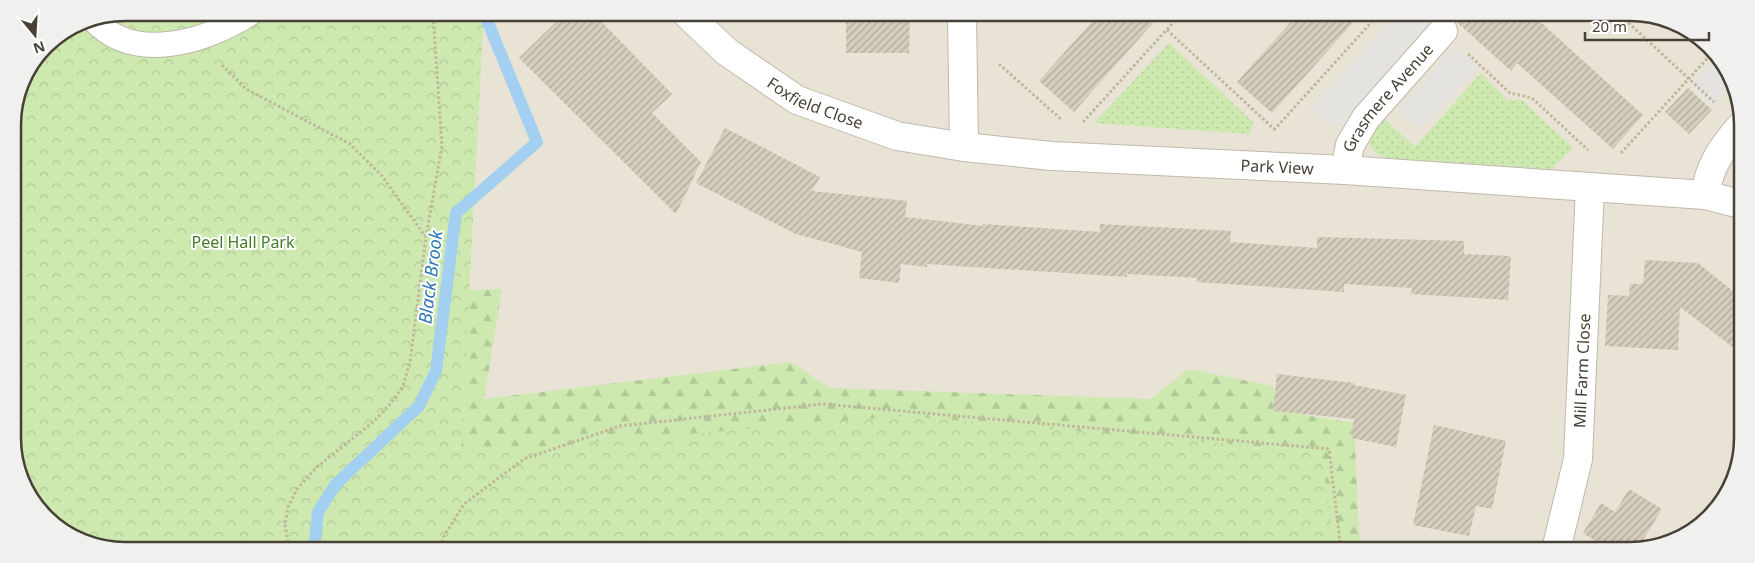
<svg xmlns="http://www.w3.org/2000/svg" width="1755" height="563" viewBox="0 0 1755 563" font-family="'Noto Sans',sans-serif">
<defs>
<pattern id="grass-dots" width="8" height="8" patternUnits="userSpaceOnUse" patternTransform="scale(1.25)"><rect width="8" height="8" fill="#cde9b0"/><path d="M2 2h.1M6 6h.1" fill="none" stroke="#b1c998" stroke-width="1.8" stroke-linecap="round"/></pattern>
<pattern id="forest-firs" width="22" height="20" patternUnits="userSpaceOnUse" patternTransform="scale(1.25)"><rect width="22" height="20" fill="#cde9b0"/><path d="M5 1l3.5 6h-7zM16 11l3.5 6h-7z" fill="#b1c998"/></pattern>
<pattern id="park-crowns" width="20" height="18" patternUnits="userSpaceOnUse" patternTransform="scale(1.25)"><rect width="20" height="18" fill="#cde9b0"/><path d="M2 6a3 3 0 1 1 6 0M12 15a3 3 0 1 1 6 0" fill="none" stroke="#b1c998"/></pattern>
<pattern id="building-hatch" width="6" height="6" patternUnits="userSpaceOnUse" patternTransform="scale(1.25)"><rect width="6" height="6" fill="#d6cdbd"/><path d="M-1 1l2-2M0 6l6-6M5 7l2-2" fill="none" stroke="#afa89a"/></pattern>
</defs>
<rect width="100%" height="100%" fill="#f4f0e7"/>
<!-- residential -->
<path fill="#e8e3d5" d="M484 13 1659 16 1714 51 1740 104 1739 467 1699 527 1637 550H1335L461 453Z"/>
<!-- grass -->
<g fill="url(#grass-dots)">
<path d="M1169 43 1253 122 1250 134 1094 123Z"/>
<path d="M1481 73 1508 100H1522L1573 148 1552 169 1394 159C1378 156 1367 151 1370 134L1384 118 1415 147Z"/>
</g>
<!-- forest -->
<path fill="url(#forest-firs)" d="M502 289 484 399 791 362 830 388 1151 399 1188 369 1273 386 1280 411 1354 423 1360 550 1244 549 470 511 444 389 453 291Z"/>
<!-- park -->
<path fill="url(#park-crowns)" d="M125 13H484L461 453 904 416 1321 452 1335 550 96 547 41 512 15 459 13 118 21 82 46 45 82 21Z"/>
<!-- parking -->
<g fill="#e5e3df">
<path d="M1396 16H1425L1433 24 1336 130 1311 107Z"/>
<path d="M1455 46 1478 67 1420 130 1397 109Z"/>
<path d="M1717 57 1732 86 1711 107 1689 86Z"/>
</g>
<g fill="none" stroke-linecap="round" stroke-linejoin="round">
<!-- stream -->
<path stroke="#a3cff1" stroke-width="12" d="M316 547 315 541 318 512 336 484 419 406 436 371 456 213 537 142 484 13"/>
</g>
<!-- building -->
<g fill="url(#building-hatch)">
<path d="M564 14H594L672 94 652 113 701 162 676 214 519 58Z"/>
<path d="M846 14 910 15 909 53H846Z"/>
<path d="M1098 15H1160L1074 112 1039 81Z"/>
<path d="M1296 16H1359L1272 113 1237 82Z"/>
<path d="M1450 16H1534L1643 115 1613 149 1517 63 1511 71Z"/>
<path d="M1688 88 1712 110 1689 134 1665 112Z"/>
<path d="M725 128 820 177 812 191 907 201 905 217 983 226V224L1100 232V224L1231 231 1230 242 1317 248V237L1464 241V254L1511 256 1508 300 1411 294 1412 288 1344 284V292L1197 282V278L1127 274V277L927 264V267L901 264 899 283 859 278 862 252 796 234 696 183Z"/>
<path d="M1645 260 1698 263 1739 296V352L1680 307 1678 350 1605 346 1608 295 1629 296 1630 284H1643Z"/>
<path d="M1277 374 1354 383V385L1406 395 1396 447 1351 438 1354 419 1273 411Z"/>
<path d="M1434 425 1506 441 1492 509 1476 506 1469 536 1413 525Z"/>
<path d="M1629 489 1662 509 1637 550H1609L1583 533 1601 503 1615 512Z"/>
</g>
<g fill="none" stroke-linecap="round" stroke-linejoin="round">
<defs>
<path id="lane" d="M93 19C134 65 207 41 251 13"/>
<g id="street">
<path id="s1" d="M687 14 727 52 797 100 897 136 964 147 1052 156 1345 170 1590 187 1705 195 1740 204"/>
<path d="M962 15 964 147"/>
<path id="s2" d="M1345 170 1350 145 1366 118 1443 31"/>
<path d="M1705 195C1709 167 1721 149 1740 127"/>
<path id="s3" d="M1556 550 1578 459 1590 187"/>
</g>
</defs>
<!-- lane casing -->
<use href="#lane" stroke="#c0b9aa" stroke-width="26"/>
<!-- street casing -->
<use href="#street" stroke="#c0b9aa" stroke-width="30"/>
<!-- path -->
<g stroke="#c1b59b" stroke-width="3" stroke-dasharray="2.5 2.5" stroke-linecap="butt">
<path d="M1621 16 1714 102"/>
<path d="M1167 30 1274 129"/>
<path d="M1468 54 1510 93 1532 98 1588 150"/>
<path d="M999 64 1062 120"/>
<path d="M222 65 246 89 350 144 382 176 425 236"/>
<path d="M1083 122 1180 15"/>
<path d="M1274 130 1377 16"/>
<path d="M1621 153 1714 51"/>
<path d="M289 547 285 525 288 507 297 489 316 468 373 422 392 402 403 386 410 362 426 237 442 146 433 13"/>
<path d="M441 547 444 536 464 504 524 459 620 426 823 404 1329 449 1341 550"/>
</g>
<!-- lane -->
<use href="#lane" stroke="#fff" stroke-width="24"/>
<!-- street -->
<use href="#street" stroke="#fff" stroke-width="28"/>
</g>
<g text-anchor="middle" dominant-baseline="central" stroke-width="4" stroke-linejoin="round" paint-order="stroke">
<!-- street labels -->
<g font-size="16" fill="#474136" stroke="#fff">
<text stroke="none"><textPath href="#s2" startOffset="86">Grasmere Avenue</textPath></text>
<text stroke="none"><textPath href="#s1" startOffset="158">Foxfield Close</textPath></text>
<text stroke="none"><textPath href="#s1" startOffset="628">Park View</textPath></text>
<text stroke="none"><textPath href="#s3" startOffset="182">Mill Farm Close</textPath></text>
</g>
<!-- park labels -->
<g font-size="16" fill="#457a28" stroke="#fff">
<text x="243" y="242">Peel Hall Park</text>
</g>
<!-- water labels -->
<g font-size="18" font-style="italic" fill="#2e78b5" stroke="#fff">
<text transform="translate(430 277) rotate(-83)">Black Brook</text>
</g>
</g>
<!-- crop -->
<path d="M0 0H1755V563H0ZM125 21H1630A104 104 0 0 1 1734 125V438A104 104 0 0 1 1630 542H125A104 104 0 0 1 21 438V125A104 104 0 0 1 125 21Z" fill="#f0f0ef" fill-rule="evenodd"/>
<path fill="none" stroke="#474136" stroke-width="2.5" d="M125 21H1630A104 104 0 0 1 1734 125V438A104 104 0 0 1 1630 542H125A104 104 0 0 1 21 438V125A104 104 0 0 1 125 21Z"/>
<!-- north arrow -->
<g transform="translate(35 35) rotate(162)" stroke="#ffffff" stroke-width="4" paint-order="stroke">
<path d="M0-4L9 19L0 12L-9 19Z" fill="#474136"/>
<text y="-8" font-size="14" font-weight="bold" text-anchor="middle" fill="#474136">N</text>
</g>
<!-- scale -->
<path d="M1585 32v8h124v-8" fill="none" stroke="#474136" stroke-width="2.5"/>
<text x="1592" y="32" font-size="15" fill="#474136" stroke="#ffffff" stroke-width="4" paint-order="stroke">20 m</text>
</svg>
